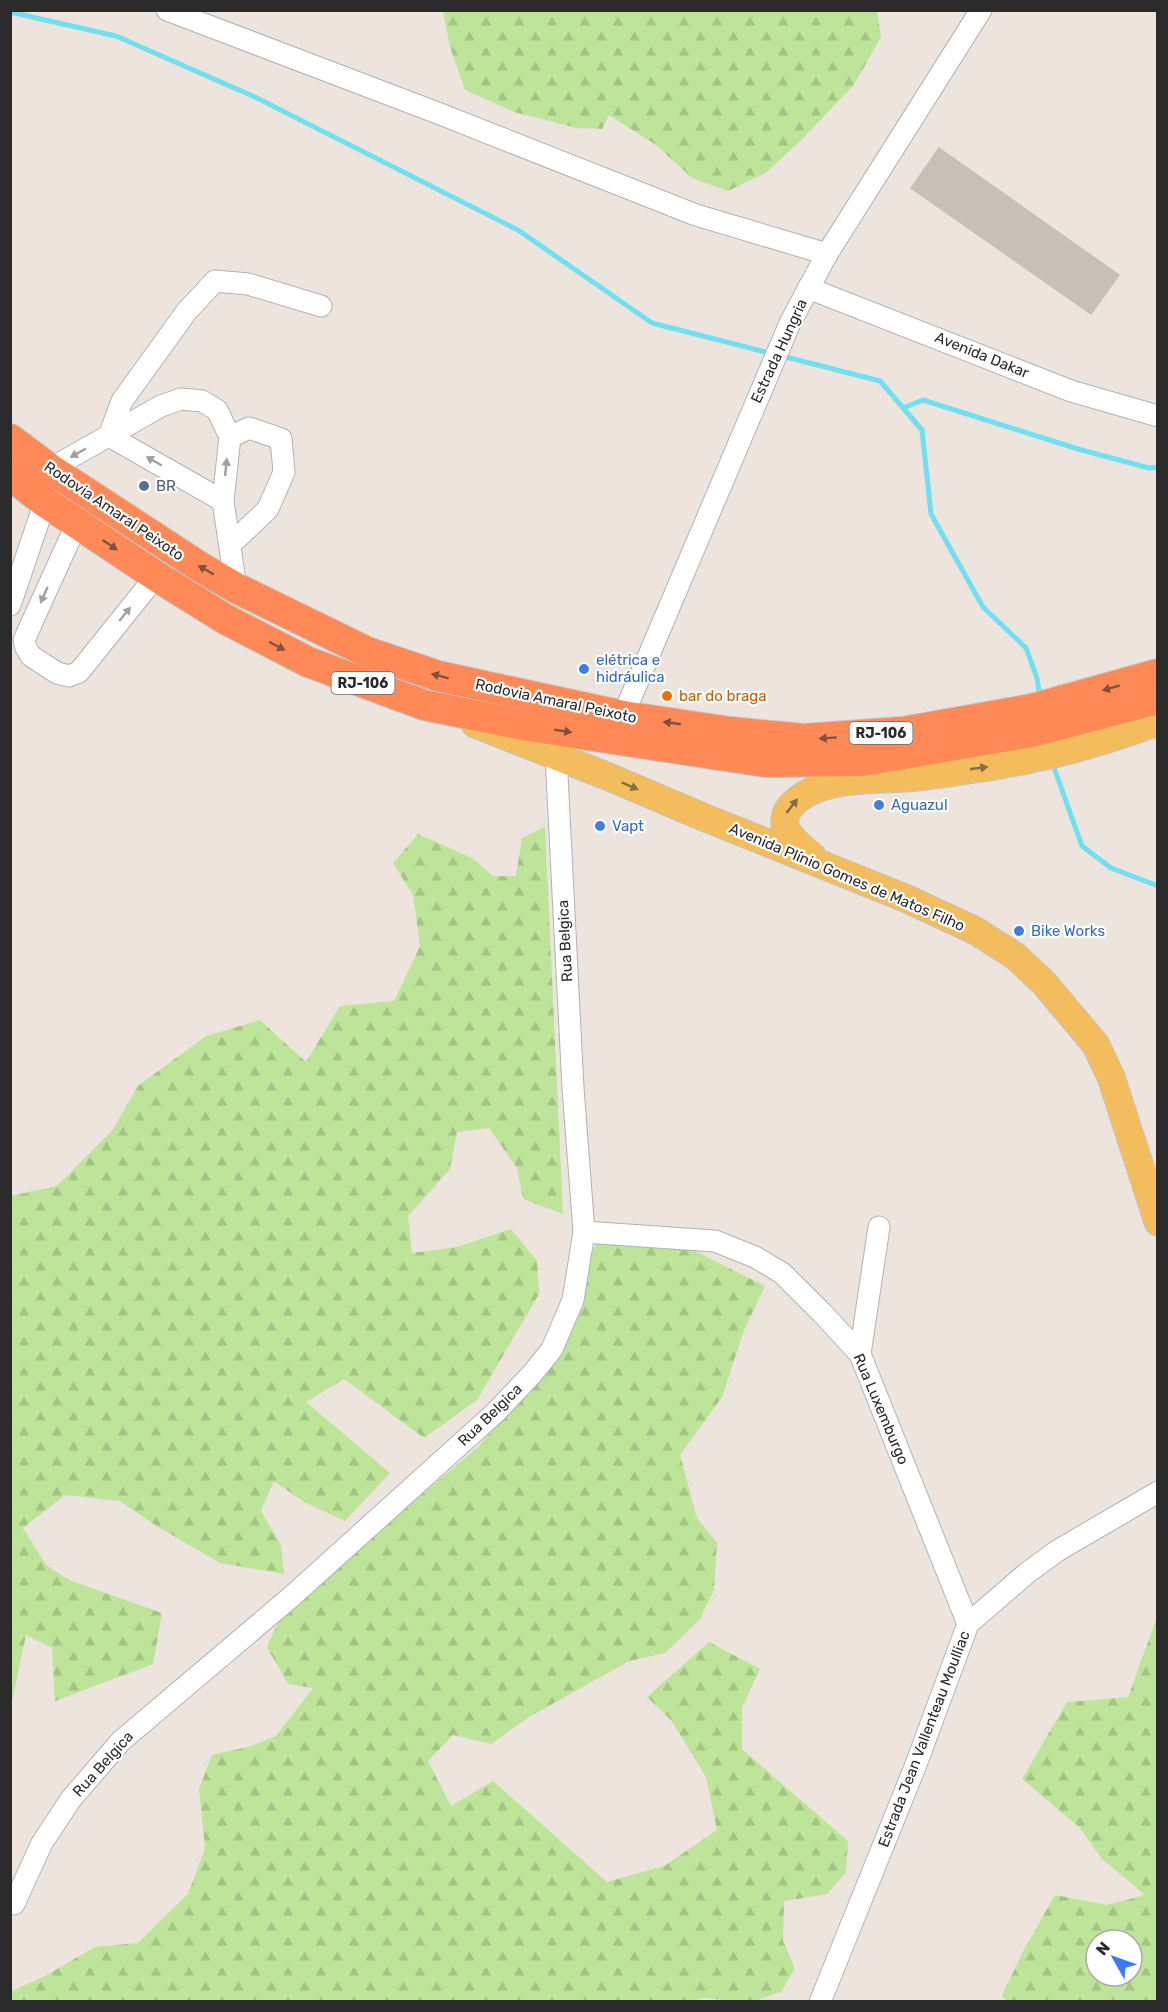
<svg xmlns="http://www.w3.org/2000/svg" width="1168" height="2012" viewBox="0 0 1168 2012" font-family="Rubik,sans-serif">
<defs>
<pattern id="forest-firs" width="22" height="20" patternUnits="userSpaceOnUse" patternTransform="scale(1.5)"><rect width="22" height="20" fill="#bde499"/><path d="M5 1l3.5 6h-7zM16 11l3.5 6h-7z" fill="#a3c484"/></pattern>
</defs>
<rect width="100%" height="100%" fill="#ede4de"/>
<!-- forest -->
<g fill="url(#forest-firs)" fill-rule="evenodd">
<path d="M443 11H877L881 37 853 86 802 139 767 172 728 191 692 178 656 145 609 115 602 129 577 128 514 112 465 90 450 47Z"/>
<path d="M545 827 563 1214 523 1199 517 1168 489 1128 457 1132 450 1169 408 1216 412 1253 457 1247 511 1229 537 1261 539 1294 477 1400 424 1438 344 1379 306 1402 390 1473 345 1521 304 1502 274 1481 261 1511 281 1545 284 1574 220 1563 155 1525 120 1501 65 1495 23 1528 46 1565 69 1580 162 1613 153 1664 55 1701 52 1648 26 1635 11 1706V1196L57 1186 112 1131 138 1086 206 1036 260 1020 306 1062 340 1006 394 1001 420 946 413 895 393 863 418 834 472 858 493 876H516L522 838Z"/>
<path d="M596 1243 691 1249 765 1286 744 1330 722 1397 680 1455 697 1518 717 1543 714 1590 700 1619 665 1653 629 1661 529 1717 491 1744 453 1735 428 1761 451 1806 493 1781 607 1882 664 1866 717 1830 706 1777 671 1720 647 1697 709 1642 760 1669 742 1708V1749L848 1841 846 1872 827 1894 784 1901 783 1941 795 1968 781 1992 752 2002 702 1998 694 2002H11L10 1992 45 1976 95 1947 138 1943 188 1894 205 1848 199 1789 212 1755 248 1747 276 1736 313 1688 288 1684 267 1647 282 1613 478 1447 553 1357Z"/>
<path d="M1157 1617V2001H1006L1002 1995 1025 1948 1055 1895 1107 1905 1145 1895 1102 1859 1080 1828 1022 1779 1067 1702 1128 1697ZM1096 1940H1132V1976H1096Z"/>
</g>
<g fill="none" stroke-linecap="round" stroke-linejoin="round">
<!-- stream -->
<g stroke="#70dff0" stroke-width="5">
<path d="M10 12 116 36 257 98 518 230 652 323 773 354"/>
<path d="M782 356 880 381 922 430 931 514 983 607 1026 648 1037 678 1040 697"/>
<path d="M903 408 923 400 1078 449 1149 468 1158 467"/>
<path d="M1052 762 1082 846 1111 868 1158 886"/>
</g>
</g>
<!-- building -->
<path fill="#c6c0b9" stroke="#c9c0b7" stroke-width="1.5" d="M939 148 1119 275 1091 314 911 188Z"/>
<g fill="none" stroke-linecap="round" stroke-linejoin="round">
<defs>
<g id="minor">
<path d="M167 10 435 112 696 215 827 254"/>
<path d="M808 288 1071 391 1158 416"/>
<path d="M230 437 249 428 281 439 284 472 268 509 230 545"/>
<path d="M50 469 161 406 181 399 202 401 217 410 230 437 223 501 236 588"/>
<path d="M223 501 109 436 122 401 187 311 215 281 248 284 321 306"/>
<path d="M77 523 24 640 26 648 31 656 57 673 69 676 79 672 156 576"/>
<path d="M10 605 45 502"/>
<path d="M623 716 790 323 827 254 981 10"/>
<path d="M584 1232 715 1241 755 1257 782 1273 823 1314 860 1354 968 1624"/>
<path d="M860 1354 879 1227"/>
<path d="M14 1904 42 1843 71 1799 121 1741 291 1597 496 1412 532 1374 552 1349 573 1300 584 1232 573 1088 556 756"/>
<path d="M820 2002 915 1767 968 1624 1027 1573 1057 1551 1158 1492"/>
</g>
<g id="major">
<path d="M475 724 609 777 703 817 905 898 976 931 1015 956 1044 983 1096 1045 1111 1077 1158 1222"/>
<path d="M812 856C794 841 771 824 795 802 823 775 881 781 918 777 955 772 994 767 1031 759 1073 751 1117 737 1158 722"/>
</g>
<g id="highway">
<path d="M10 439 50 469 200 567 236 588 367 652 438 676 623 716 730 732 804 739 903 732 1032 709 1158 674"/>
<path d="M10 475 45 502 156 576 225 619 308 662 424 705 528 726 765 762 863 761 1032 732 1158 699"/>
</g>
</defs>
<!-- minor casing -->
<use href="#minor" stroke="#aeb2bb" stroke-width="23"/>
<!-- major casing -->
<use href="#major" stroke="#c4c4c4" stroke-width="29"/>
<!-- highway casing -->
<use href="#highway" stroke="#c4c4c4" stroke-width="32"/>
<!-- minor -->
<use href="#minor" stroke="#fff" stroke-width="21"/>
<!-- major -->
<use href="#major" stroke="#f3bc5d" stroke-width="27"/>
<!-- highway -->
<use href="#highway" stroke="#ff8957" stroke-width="30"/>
</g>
<!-- one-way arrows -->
<defs><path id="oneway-solid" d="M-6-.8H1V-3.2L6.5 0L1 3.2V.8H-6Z" transform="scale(1.5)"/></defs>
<g fill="#a0a0a0">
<use href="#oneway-solid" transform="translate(78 453) rotate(151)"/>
<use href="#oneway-solid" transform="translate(154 461) rotate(-150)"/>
<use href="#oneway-solid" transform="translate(226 467) rotate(-84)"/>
<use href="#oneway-solid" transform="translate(44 595) rotate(114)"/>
<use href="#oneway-solid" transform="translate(125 614) rotate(-51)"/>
</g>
<g fill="#80513d">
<use href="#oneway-solid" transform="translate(110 545) rotate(34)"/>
<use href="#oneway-solid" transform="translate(206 570) rotate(-150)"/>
<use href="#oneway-solid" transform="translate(277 646) rotate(28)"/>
<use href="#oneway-solid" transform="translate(440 676) rotate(-165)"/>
<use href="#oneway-solid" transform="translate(1111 688) rotate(164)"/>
<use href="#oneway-solid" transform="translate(672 723) rotate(-172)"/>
<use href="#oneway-solid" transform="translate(563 731) rotate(9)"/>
<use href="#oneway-solid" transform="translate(828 738) rotate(176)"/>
</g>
<g fill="#856c42">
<use href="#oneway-solid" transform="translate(979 768) rotate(-8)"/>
<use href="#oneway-solid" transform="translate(630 786) rotate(24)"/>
<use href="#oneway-solid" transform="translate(792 806) rotate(-52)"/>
</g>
<!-- markers -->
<circle fill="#5c6f8a" stroke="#fff" stroke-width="2" cx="144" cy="486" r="6"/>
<g fill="#3f7fe0" stroke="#fff" stroke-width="2">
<circle cx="584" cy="669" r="6"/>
<circle cx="879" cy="805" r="6"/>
<circle cx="600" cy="826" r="6"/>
<circle cx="1019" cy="931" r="6"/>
</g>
<circle fill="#e8710a" stroke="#fff" stroke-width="2" cx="667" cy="696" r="6"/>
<g text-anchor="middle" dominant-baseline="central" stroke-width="4.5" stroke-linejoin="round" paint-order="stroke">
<!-- shield labels -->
<g fill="#fff" stroke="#6b6b6b" stroke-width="1.5">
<rect x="331.5" y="672" width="63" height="22" rx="4.5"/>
<rect x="849.5" y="722" width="63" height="22" rx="4.5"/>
</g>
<g font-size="14" font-weight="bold" fill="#2b2b2b">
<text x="363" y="683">RJ-106</text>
<text x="881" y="733">RJ-106</text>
</g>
<!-- street labels -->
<g font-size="15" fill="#2b2b2b" stroke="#fff">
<text transform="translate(779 351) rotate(-65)">Estrada Hungria</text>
<text transform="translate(982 355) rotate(22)">Avenida Dakar</text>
<text transform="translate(114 511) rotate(34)">Rodovia Amaral Peixoto</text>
<text transform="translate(556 701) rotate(12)">Rodovia Amaral Peixoto</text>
<text transform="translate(847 877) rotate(23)">Avenida Plínio Gomes de Matos Filho</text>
<text transform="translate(565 941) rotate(-93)">Rua Belgica</text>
<text transform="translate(881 1409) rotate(67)">Rua Luxemburgo</text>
<text transform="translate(490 1415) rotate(-44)">Rua Belgica</text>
<text transform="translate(924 1739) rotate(-69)">Estrada Jean Vallenteau Moulliac</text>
<text transform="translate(103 1764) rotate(-48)">Rua Belgica</text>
</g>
<!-- service labels -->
<g font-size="15" fill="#4e5e75" stroke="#fff" text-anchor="start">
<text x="156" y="486">BR</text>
</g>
<!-- shop labels -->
<g font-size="15" fill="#366cbe" stroke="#fff" text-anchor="start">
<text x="596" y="660">elétrica e<tspan x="596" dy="17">hidráulica</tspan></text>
<text x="891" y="805">Aguazul</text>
<text x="612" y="826">Vapt</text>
<text x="1031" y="931">Bike Works</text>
</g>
<!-- food labels -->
<g font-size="15" fill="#c56008" stroke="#fff" text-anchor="start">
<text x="679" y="696">bar do braga</text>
</g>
</g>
<!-- border -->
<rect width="1168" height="2012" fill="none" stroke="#2b2b2b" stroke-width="24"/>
<!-- north arrow -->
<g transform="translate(1114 1958) rotate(310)"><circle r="28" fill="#ffffff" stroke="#aaaaaa" stroke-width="1.5"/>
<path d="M0-4.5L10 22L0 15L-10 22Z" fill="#3c79fc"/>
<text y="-9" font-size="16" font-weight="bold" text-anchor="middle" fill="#2b2b2b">N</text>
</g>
</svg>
